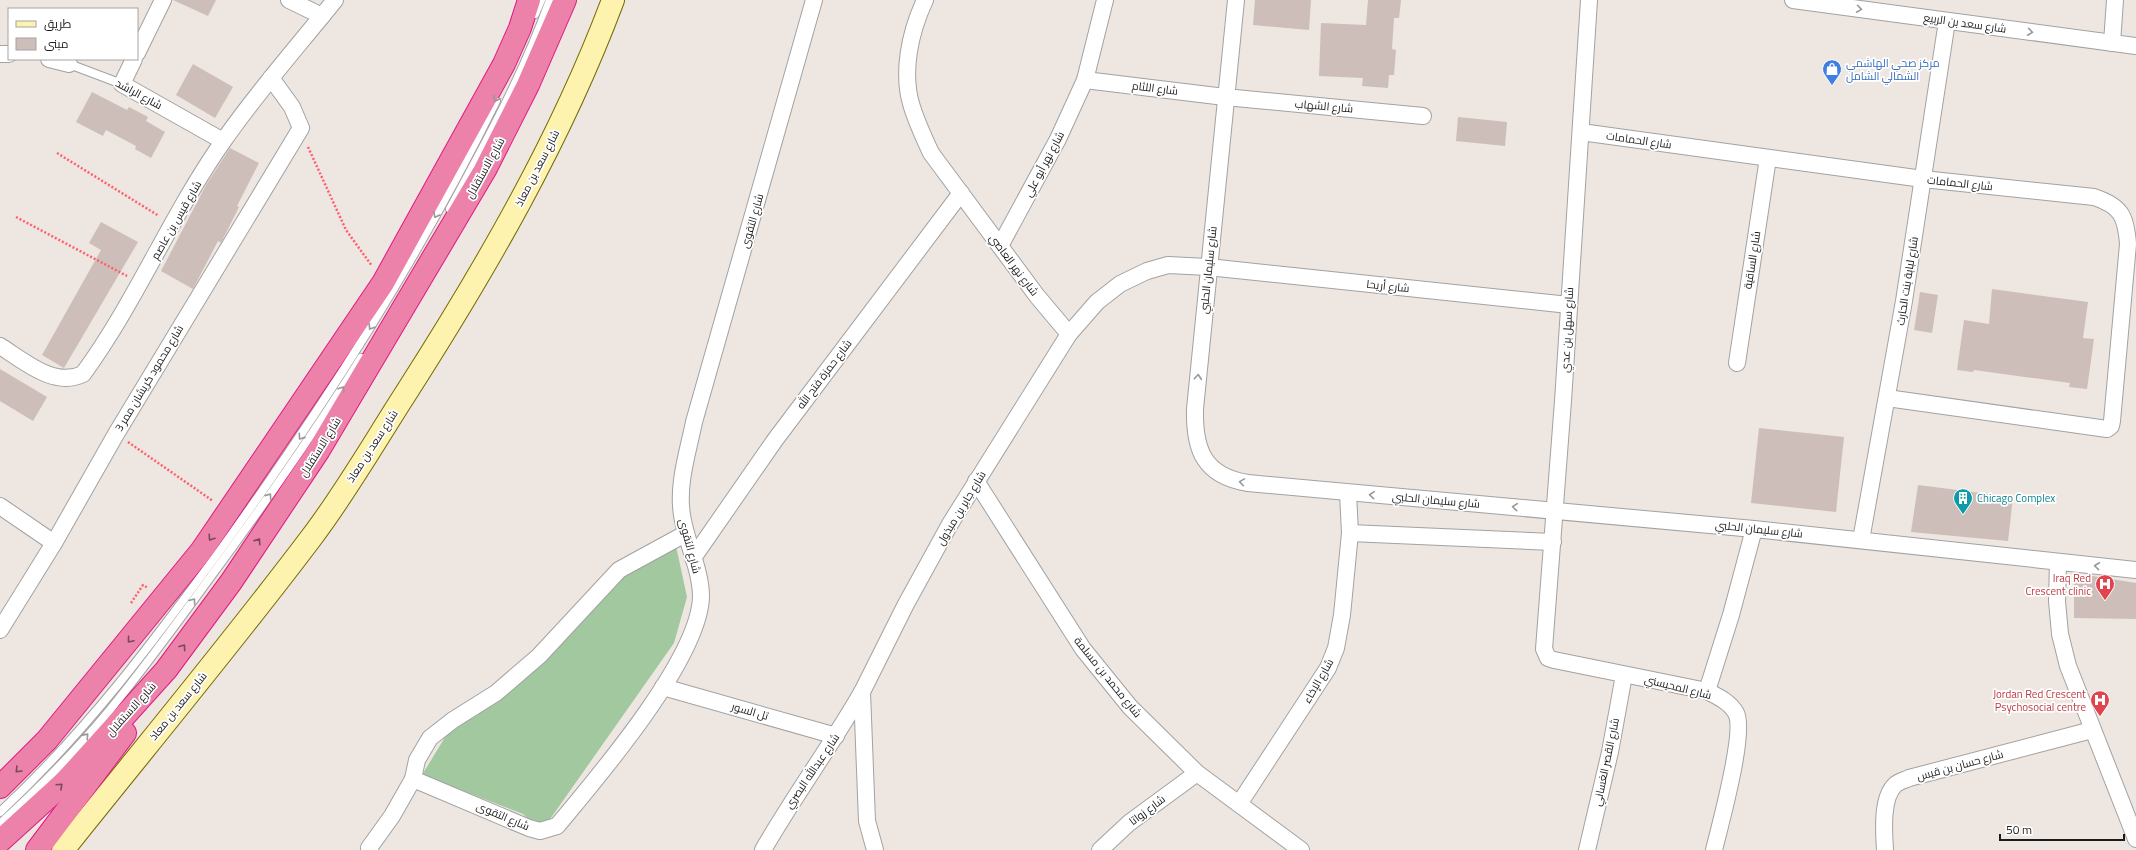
<svg xmlns="http://www.w3.org/2000/svg" width="2136" height="850" viewBox="0 0 2136 850" font-family="'Titillium Web',Cairo,sans-serif">
<rect width="100%" height="100%" fill="#eee6e0"/>
<!-- cemetery -->
<path fill="#a1c89f" d="M676 546 687 597 674 643 548 822 534 825 523 814 422 775 450 729 543 646 603 577Z"/>
<!-- building -->
<g fill="#cebeb9">
<path d="M173 0H216L208 16Z"/>
<path d="M1255 0H1311L1309 30 1253 25Z"/>
<path d="M1368 0H1401L1399 18H1394L1392 49 1396 50 1394 75H1389L1388 88 1362 86 1363 78 1319 76 1321 23 1366 25Z"/>
<path d="M193 64 233 87 215 118 176 95Z"/>
<path d="M92 92 127 110 129 107 148 117 146 121 165 132 151 158 135 149 136 146 106 130 103 136 76 122Z"/>
<path d="M1458 117 1507 122 1505 146 1456 141Z"/>
<path d="M230 148 259 163 237 206 239 207 221 243 218 241 193 289 161 271 206 185Z"/>
<path d="M101 222 138 242 64 368 42 355 101 250 89 243Z"/>
<path d="M1992 289 2088 302 2083 338 2094 339 2087 389 2069 387 2070 383 1974 370 1973 372 1957 370 1964 320 1989 324Z"/>
<path d="M1920 292 1938 295 1932 333 1914 330Z"/>
<path d="M0 369 47 397 33 421 0 401Z"/>
<path d="M1759 428 1844 437 1836 512 1751 503Z"/>
<path d="M1918 485 2013 497 2008 541 1911 532Z"/>
<path d="M2074 573 2136 583V619L2074 618Z"/>
</g>
<g fill="none" stroke-linecap="round" stroke-linejoin="round">
<defs>
<g id="lane">
<path d="M535 14 541 0"/>
<path d="M69 64 122 84"/>
<path d="M450 209C487 141 524 73 550 0"/>
<path d="M0 812C88 730 154 641 224 545 327 402 418 259 496 101"/>
<path d="M0 824C38 789 76 751 109 711 144 668 177 623 209 579 262 507 314 434 361 358"/>
</g>
<g id="street">
<path d="M289 0 322 16"/>
<path d="M925 0C910 32 901 73 912 107 917 123 924 138 931 153L1037 296 1069 334"/>
<path d="M1236 0 1195 409C1194 450 1204 476 1248 483L1754 529 2136 570"/>
<path d="M1589 0 1563 401 1544 649 1548 658 1554 660 1707 691C1717 696 1730 702 1736 713 1746 732 1720 825 1714 850"/>
<path d="M1793 0 2136 46"/>
<path d="M2112 43 2115 0"/>
<path d="M137 53 163 0"/>
<path d="M0 54H9"/>
<path d="M49 59 69 64"/>
<path d="M134 59 122 84 223 141"/>
<path d="M1085 80 1225 97 1423 116"/>
<path d="M1581 132 1923 179 2094 197C2121 206 2126 216 2128 244L2112 421 2111 426 2107 429 1887 398"/>
<path d="M1000 246 1058 139 1085 80 1105 0"/>
<path d="M0 346C24 361 54 388 83 374 137 300 171 215 224 140 258 91 298 46 335 0"/>
<path d="M1737 363 1768 158"/>
<path d="M976 481 1083 649 1130 707 1197 773 1301 850"/>
<path d="M0 506 54 543"/>
<path d="M1350 533 1553 542"/>
<path d="M1861 540 1904 301 1947 21"/>
<path d="M693 558 775 440 961 193"/>
<path d="M2058 562 2057 601 2060 634 2068 666 2136 839"/>
<path d="M0 630 54 543 116 434 301 128 292 107 271 78"/>
<path d="M663 687 836 736"/>
<path d="M1707 691 1731 615 1754 529"/>
<path d="M413 779 417 760 430 738 453 720 496 693 539 656 619 570 685 534"/>
<path d="M1239 804 1328 668 1336 648 1342 615 1350 533 1348 493"/>
<path d="M370 850 369 848 392 816 413 779 529 828 540 831 557 826C598 777 699 659 701 597 701 569 686 543 682 515 677 484 688 452 694 422L814 0"/>
<path d="M763 850C794 796 831 746 862 692"/>
<path d="M875 850 867 821 862 692 906 604 950 524 1069 334 1097 302 1120 284 1147 271 1168 265 1208 267 1569 305"/>
<path d="M1100 850 1129 823 1197 773"/>
<path d="M1587 850 1610 752 1624 675"/>
<path d="M1885 850C1884 833 1881 798 1895 785 1898 782 1905 780 1909 778L2092 730"/>
</g>
<path id="secondary" d="M63 850C146 746 231 644 311 538 346 492 375 441 406 393 486 268 561 139 613 0"/>
<g id="highway">
<path d="M0 787 47 740 202 550 383 283 504 64 520 28 529 0"/>
<path d="M0 841 65 782 166 670 231 582 319 450 485 170 528 85 565 0"/>
<path d="M37 850 125 733"/>
</g>
</defs>
<!-- lane casing -->
<use href="#lane" stroke="#a2a2a2" stroke-width="10"/>
<!-- street casing -->
<use href="#street" stroke="#a2a2a2" stroke-width="18"/>
<!-- secondary casing -->
<use href="#secondary" stroke="#746a00" stroke-width="24"/>
<!-- highway casing -->
<use href="#highway" stroke="#e11885" stroke-width="24"/>
<!-- path -->
<g stroke="#ff5f6f" stroke-width="2.5" stroke-dasharray="2 2" stroke-linecap="butt">
<path d="M308 147 346 230 372 266"/>
<path d="M57 153 159 216"/>
<path d="M16 217 127 276"/>
<path d="M128 442 213 501"/>
<path d="M131 603 143 585 148 588"/>
</g>
<!-- lane -->
<use href="#lane" stroke="#fff" stroke-width="8"/>
<!-- street -->
<use href="#street" stroke="#fff" stroke-width="16"/>
<!-- secondary -->
<use href="#secondary" stroke="#fdf2ae" stroke-width="22"/>
<!-- highway -->
<use href="#highway" stroke="#ec81aa" stroke-width="22"/>
</g>
<!-- one-way arrows -->
<defs><path id="oneway-chevron" d="M-2-3.5L2.5 0L-2 3.5" fill="none" stroke-width="1.6" stroke-linecap="round" stroke-linejoin="round"/></defs>
<g stroke="#989898">
<use href="#oneway-chevron" transform="translate(1859 9) rotate(8)"/>
<use href="#oneway-chevron" transform="translate(2030 32) rotate(8)"/>
<use href="#oneway-chevron" transform="translate(496 99) rotate(116)"/>
<use href="#oneway-chevron" transform="translate(436 215) rotate(119)"/>
<use href="#oneway-chevron" transform="translate(371 327) rotate(122)"/>
<use href="#oneway-chevron" transform="translate(1198 377) rotate(-85)"/>
<use href="#oneway-chevron" transform="translate(342 389) rotate(-58)"/>
<use href="#oneway-chevron" transform="translate(301 437) rotate(125)"/>
<use href="#oneway-chevron" transform="translate(1242 482) rotate(-171)"/>
<use href="#oneway-chevron" transform="translate(1372 495) rotate(-175)"/>
<use href="#oneway-chevron" transform="translate(269 496) rotate(-55)"/>
<use href="#oneway-chevron" transform="translate(1515 507) rotate(-175)"/>
<use href="#oneway-chevron" transform="translate(2097 566) rotate(-174)"/>
<use href="#oneway-chevron" transform="translate(193 601) rotate(-54)"/>
<use href="#oneway-chevron" transform="translate(86 736) rotate(-48)"/>
</g>
<g stroke="#79495b">
<use href="#oneway-chevron" transform="translate(211 538) rotate(124)"/>
<use href="#oneway-chevron" transform="translate(258 541) rotate(-56)"/>
<use href="#oneway-chevron" transform="translate(130 640) rotate(130)"/>
<use href="#oneway-chevron" transform="translate(183 647) rotate(-54)"/>
<use href="#oneway-chevron" transform="translate(18 770) rotate(134)"/>
<use href="#oneway-chevron" transform="translate(60 786) rotate(-43)"/>
</g>
<!-- icons -->
<defs>
<symbol id="shop-pin" viewBox="-11 -11 22 30"><path d="M0 17L-7.5 6A9.5 9.5 0 1 1 7.5 6Z" fill="#3f7fe0" stroke="#fff"/><path d="M-5-2.5h2.3a2.7 3.5 0 0 1 5.4 0H5L5.5 6h-11ZM-1.5-2.5h3a1.5 2.3 0 0 0-3 0Z" fill="#fff"/></symbol>
<symbol id="building-pin" viewBox="-11 -11 22 30"><path d="M0 17L-7.5 6A9.5 9.5 0 1 1 7.5 6Z" fill="#0f9aa8" stroke="#fff"/><path d="M-4-6H4V6H1V3H-1V6H-4ZM-2.5-4.3h1.7v1.8h-1.7ZM.8-4.3h1.7v1.8H.8ZM-2.5-1h1.7V.8h-1.7ZM.8-1h1.7V.8H.8Z" fill="#fff"/></symbol>
<symbol id="hospital-pin" viewBox="-11 -11 22 30"><path d="M0 17L-7.5 6A9.5 9.5 0 1 1 7.5 6Z" fill="#e0444e" stroke="#fff"/><path d="M-5-5h3v3.5h4V-5h3V5h-3V1.5h-4V5h-3Z" fill="#fff"/></symbol>
</defs>
<g fill-rule="evenodd">
<use href="#shop-pin" x="1821" y="58" width="22" height="30"/>
<use href="#building-pin" x="1952" y="487" width="22" height="30"/>
<use href="#hospital-pin" x="2094" y="573" width="22" height="30"/>
<use href="#hospital-pin" x="2089" y="689" width="22" height="30"/>
</g>
<g text-anchor="middle" dominant-baseline="central" stroke-width="3.5" stroke-linejoin="round" paint-order="stroke">
<!-- street labels -->
<g font-size="11" fill="#1b1b1b" stroke="#fff">
<text transform="translate(1965 23) rotate(8)">شارع سعد بن الربيع</text>
<text transform="translate(1155 88) rotate(7)">شارع اللثام</text>
<text transform="translate(139 94) rotate(28)">شارع الراشد</text>
<text transform="translate(1324 106) rotate(5)">شارع الشهاب</text>
<text transform="translate(1639 140) rotate(8)">شارع الحمامات</text>
<text transform="translate(1044 164) rotate(-62)">شارع نهر أبو علي</text>
<text transform="translate(485 168) rotate(-61)">شارع الاستقلال</text>
<text transform="translate(537 168) rotate(-63)">شارع سعد بن معاذ</text>
<text transform="translate(1960 183) rotate(6)">شارع الحمامات</text>
<text transform="translate(176 220) rotate(-60)">شارع قيس بن عاصم</text>
<text transform="translate(752 221) rotate(-74)">شارع التقوى</text>
<text transform="translate(1752 260) rotate(-81)">شارع الساقية</text>
<text transform="translate(1014 265) rotate(53)">شارع نهر العاصي</text>
<text transform="translate(1208 270) rotate(-84)">شارع سليمان الحلبي</text>
<text transform="translate(1907 281) rotate(-81)">شارع لبابة بنت الحارث</text>
<text transform="translate(1388 286) rotate(6)">شارع أريحا</text>
<text transform="translate(1567 330) rotate(-87)">شارع سهل بن عدي</text>
<text transform="translate(824 374) rotate(-53)">شارع حمزة فتح الله</text>
<text transform="translate(149 378) rotate(-59)">شارع محمود كريشان ممر 3</text>
<text transform="translate(372 446) rotate(-57)">شارع سعد بن معاذ</text>
<text transform="translate(320 447) rotate(-58)">شارع الاستقلال</text>
<text transform="translate(1436 500) rotate(5)">شارع سليمان الحلبي</text>
<text transform="translate(961 508) rotate(-59)">شارع جابر بن مبذول</text>
<text transform="translate(1759 529) rotate(6)">شارع سليمان الحلبي</text>
<text transform="translate(690 546) rotate(75)">شارع التقوى</text>
<text transform="translate(1108 677) rotate(51)">شارع محمد بن مسلمة</text>
<text transform="translate(1318 681) rotate(-60)">شارع الإخاء</text>
<text transform="translate(1678 687) rotate(14)">شارع المحيسني</text>
<text transform="translate(178 706) rotate(-51)">شارع سعد بن معاذ</text>
<text transform="translate(131 709) rotate(-48)">شارع الاستقلال</text>
<text transform="translate(750 711) rotate(16)">تل السور</text>
<text transform="translate(1606 762) rotate(-78)">شارع القصر الغساني</text>
<text transform="translate(1960 765) rotate(-15)">شارع حسان بن قيس</text>
<text transform="translate(812 771) rotate(-56)">شارع عبدالله البصري</text>
<text transform="translate(1147 810) rotate(-37)">شارع زواتا</text>
<text transform="translate(503 816) rotate(23)">شارع التقوى</text>
</g>
<!-- shop labels -->
<g font-size="11" fill="#366cbe" stroke="#fff" text-anchor="start">
<text x="1846" y="63">مركز صحي الهاشمي<tspan x="1846" dy="13">الشمالي الشامل</tspan></text>
</g>
<!-- culture labels -->
<g font-size="11" fill="#0d838f" stroke="#fff" text-anchor="start">
<text x="1977" y="498">Chicago Complex</text>
</g>
<!-- health labels -->
<g font-size="11" fill="#be3a42" stroke="#fff" text-anchor="end">
<text x="2091" y="578">Iraq Red<tspan x="2091" dy="13">Crescent clinic</tspan></text>
<text x="2086" y="694">Jordan Red Crescent<tspan x="2086" dy="13">Psychosocial centre</tspan></text>
</g>
</g>
<!-- legend -->
<rect x="8" y="8" width="130" height="52" fill="#ffffff" stroke="#a4a4a4"/>
<rect x="16" y="21" width="20" height="6" fill="#fdf2ae" stroke="#a4a4a4"/>
<text x="44" y="28" font-size="12" fill="#1b1b1b">طريق</text>
<rect x="16" y="38" width="20" height="12" fill="#cebeb9" stroke="#a4a4a4"/>
<text x="44" y="48" font-size="12" fill="#1b1b1b">مبنى</text>
<!-- scale -->
<path d="M2000 834v6h124v-6" fill="none" stroke="#1b1b1b" stroke-width="2"/>
<text x="2006" y="834" font-size="12" fill="#1b1b1b" stroke="#ffffff" stroke-width="3" paint-order="stroke">50 m</text>
</svg>
